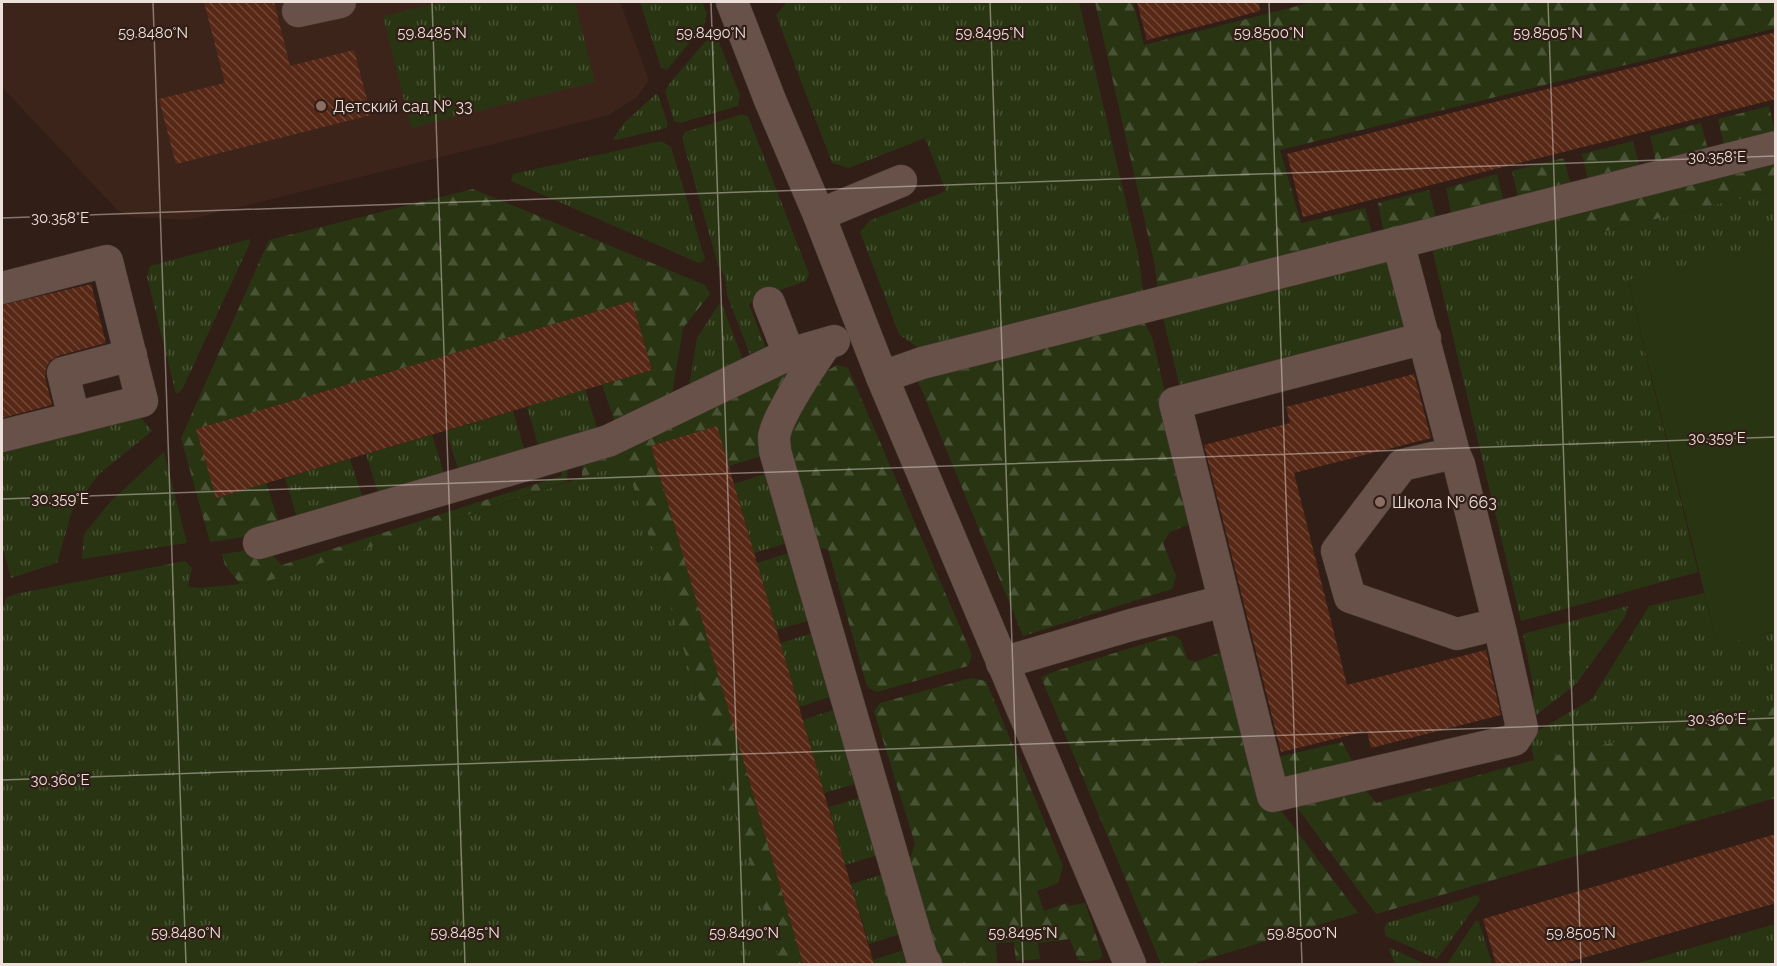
<svg xmlns="http://www.w3.org/2000/svg" width="1777" height="966" viewBox="0 0 1777 966" font-family="Raleway,sans-serif">
<defs>
<pattern id="grass-tufts" width="24" height="20" patternUnits="userSpaceOnUse" patternTransform="scale(1.5)"><rect width="24" height="20" fill="#293512"/><path d="M3 7l-1-3M5 7V3M7 7l1-3M15 17l-1-3M17 17v-4M19 17l1-3" fill="none" stroke="#485234"/></pattern>
<pattern id="forest-firs" width="22" height="20" patternUnits="userSpaceOnUse" patternTransform="scale(1.5)"><rect width="22" height="20" fill="#293512"/><path d="M5 1l3.5 6h-7zM16 11l3.5 6h-7z" fill="#485234"/></pattern>
<pattern id="building-back-hatch" width="6" height="6" patternUnits="userSpaceOnUse" patternTransform="scale(1.5)"><rect width="6" height="6" fill="#582816"/><path d="M-1 5l2 2M0 0l6 6M5-1l2 2" fill="none" stroke="#704737"/></pattern>
</defs>
<rect width="100%" height="100%" fill="#311e17"/>
<!-- built -->
<path fill="#3d241b" d="M2 2H620L649 80 637 97 609 115 188 220 133 217 117 210 2 87Z"/>
<!-- grass -->
<g fill="url(#grass-tufts)">
<path d="M442 2H575L595 82 411 128 383 16Z"/>
<path d="M640 2H702L707 13 704 25 667 70 661 68Z"/>
<path d="M787 2H1079L1139 258 1143 291 918 348 899 334 860 232 869 221 946 191 925 138 849 168 832 163 776 15Z"/>
<path d="M711 35 717 37 740 95 738 106 680 123 674 121 665 91 670 83Z"/>
<path d="M656 94 658 95 668 124 666 128 616 140 613 139 624 123Z"/>
<path d="M740 115 748 116 809 274 806 281 754 299 749 305 768 353 752 360 727 295 725 277 718 265 682 138 685 132Z"/>
<path d="M661 141 671 147 705 259 699 263 511 181 513 174Z"/>
<path d="M1775 190V244L1628 281 1698 572 1521 621 1432 249 1575 212 1599 233Z"/>
<path d="M250 239V243L182 390 176 394 147 277 150 266Z"/>
<path d="M1390 260 1408 336 1180 387 1163 318Z"/>
<path d="M719 304 723 307 744 363 688 393 697 338Z"/>
<path d="M585 389 599 434 540 451 527 407Z"/>
<path d="M513 411 526 455 460 475 446 431Z"/>
<path d="M137 413 152 431 98 475 72 511 57 563 11 578 2 546V446Z"/>
<path d="M432 435 446 480 380 499 366 454Z"/>
<path d="M164 452 187 543 82 559 84 534 111 501Z"/>
<path d="M350 459 365 505 299 524 285 478Z"/>
<path d="M626 463 781 964H2V611L6 598 15 594 185 561 192 568 188 586 197 588 265 582Z"/>
<path d="M771 472 791 542 754 553 734 484Z"/>
<path d="M795 551 815 619 776 630 757 563Z"/>
<path d="M1704 593 1717 645 1775 631V707L1534 760 1529 736 1592 699 1649 606Z"/>
<path d="M1628 606 1625 617 1576 684 1536 715 1531 713 1534 691 1523 634Z"/>
<path d="M819 631 836 695 799 707 780 643Z"/>
<path d="M839 708 862 782 824 793 803 720Z"/>
<path d="M866 796 882 854 845 865 829 807Z"/>
<path d="M888 873 906 932 869 944 851 884Z"/>
<path d="M1478 895 1480 900 1437 959 1386 936 1384 928 1387 923Z"/>
<path d="M1476 920 1479 922 1492 964H1447Z"/>
<path d="M1775 924V964H1635Z"/>
<path d="M1390 948 1425 964H1395L1389 949Z"/>
</g>
<!-- forest -->
<g fill="url(#forest-firs)">
<path d="M1095 2H1133L1144 45 1313 2H1775L1776 28 1280 150 1301 223 1365 208 1375 244 1158 296 1155 266Z"/>
<path d="M1769 106 1775 131V142L1726 154 1718 119Z"/>
<path d="M1701 123 1710 158 1658 171 1650 136Z"/>
<path d="M1633 141 1642 176 1590 189 1582 154Z"/>
<path d="M1564 158 1573 193 1520 206 1512 171Z"/>
<path d="M1775 161V190L1598 233 1575 212Z"/>
<path d="M1497 174 1506 210 1453 222 1446 188Z"/>
<path d="M473 189 705 285 710 294 683 328 671 400 617 428 602 385 652 370 632 301 196 429 216 498 266 483 281 528 257 535 210 542 181 438 269 240Z"/>
<path d="M1429 190 1438 225 1385 238 1378 203Z"/>
<path d="M1144 322 1152 337 1194 515 1189 524 1170 532 1163 543 1176 576 1172 589 1023 636 918 381 920 374Z"/>
<path d="M787 362 797 377 766 455 729 466 716 427 651 446 803 964H781L626 463 582 477V458Z"/>
<path d="M837 365 848 368 972 655 968 666 877 692 867 687 828 549 818 548 785 430 820 375Z"/>
<path d="M568 462 567 482 265 582 240 584 225 565 222 554 265 548 282 565 561 476 563 465Z"/>
<path d="M1173 635 1181 640 1187 659 1195 662 1219 653 1232 662 1277 805 1358 913 1191 964H1161L1041 677 1056 671Z"/>
<path d="M971 678 986 681 1063 866 1058 883 1037 891 1044 911 1067 903 1069 906 1085 903 1102 953 1101 959 1086 962 1078 960 1070 939 1038 943 1040 959 1016 961 1014 942 996 943 997 964H950L942 963 930 948 908 864 915 844 874 711 880 703Z"/>
<path d="M1775 707V798L1376 914 1290 798 1361 784 1376 803 1534 760Z"/>
<path d="M1342 742 1358 772 1281 791 1274 758Z"/>
<path d="M913 947 921 964H874L873 960Z"/>
</g>
<!-- garden -->
<path fill="#293512" d="M1775 244V631L1717 645 1628 280Z"/>
<!-- building -->
<g fill="url(#building-back-hatch)">
<path d="M204 2H274L290 66 354 50 371 115 176 164 159 99 225 83Z"/>
<path d="M1137 2H1259L1260 11 1147 40Z"/>
<path d="M1776 32V99L1303 217 1287 154Z"/>
<path d="M91 284 106 343 58 356 50 361 46 368 45 377 52 405 2 418V305Z"/>
<path d="M632 301 652 370 216 498 196 429Z"/>
<path d="M1414 374 1431 438 1294 473 1347 685 1486 650 1501 715 1371 748 1367 731 1281 752 1204 445 1290 423 1286 407Z"/>
<path d="M717 426 757 563 874 964H803L651 446Z"/>
<path d="M1776 834V903L1562 964H1496L1483 919Z"/>
</g>
<g fill="none" stroke-linecap="round" stroke-linejoin="round">
<defs>
<g id="minor">
<path d="M732 2 770 100 819 215 882 377 1130 964"/>
<path d="M298 11 340 2"/>
<path d="M819 215 901 181"/>
<path d="M1398 242 1454 453 1459 464 1501 633 1522 728 1514 740 1273 796 1175 403 1425 338"/>
<path d="M2 288 107 261 142 401 2 436"/>
<path d="M769 303 789 354 804 366"/>
<path d="M825 345C812 364 777 416 774 437 774 441 775 447 775 451L922 958 926 964"/>
<path d="M882 377 922 363 1776 147"/>
<path d="M74 418 63 373 131 355"/>
<path d="M1454 453 1402 465 1337 551 1350 597 1457 634 1498 624"/>
<path d="M259 543 608 441 789 354 834 341"/>
<path d="M1002 663 1131 625 1224 601"/>
</g>
</defs>
<!-- minor casing -->
<use href="#minor" stroke="#473833" stroke-width="33"/>
<!-- minor -->
<use href="#minor" stroke="#675149" stroke-width="32"/>
</g>
<!-- ticks -->
<path fill="none" stroke="#ede0db" stroke-width="1.5" stroke-opacity="0.45" d="M153 2 186 964M432 2 465 964M711 2 744 964M990 2 1023 964M1269 2 1302 964M1548 2 1581 964M2 218 1776 156M2 499 1776 437M2 780 1776 718"/>
<!-- markers -->
<g fill="#8d6e63" stroke="#311e17" stroke-width="2">
<circle cx="321" cy="106" r="6"/>
<circle cx="1380" cy="502" r="6"/>
</g>
<g text-anchor="middle" dominant-baseline="central" stroke-width="4.5" stroke-linejoin="round" paint-order="stroke">
<!-- poi labels -->
<g font-size="16" fill="#ede0db" stroke="#311e17" text-anchor="start">
<text x="333" y="106">Детский сад № 33</text>
<text x="1392" y="502">Школа № 663</text>
</g>
</g>
<g font-size="15" text-anchor="middle" fill="#ede0db" stroke="#311e17" stroke-width="4.5" stroke-linejoin="round" paint-order="stroke">
<text x="153" y="38">59.8480°N</text>
<text x="432" y="38">59.8485°N</text>
<text x="711" y="38">59.8490°N</text>
<text x="990" y="38">59.8495°N</text>
<text x="1269" y="38">59.8500°N</text>
<text x="1548" y="38">59.8505°N</text>
<text x="1717" y="162">30.358°E</text>
<text x="60" y="223">30.358°E</text>
<text x="1717" y="443">30.359°E</text>
<text x="60" y="504">30.359°E</text>
<text x="1717" y="724">30.360°E</text>
<text x="60" y="785">30.360°E</text>
<text x="186" y="938">59.8480°N</text>
<text x="465" y="938">59.8485°N</text>
<text x="744" y="938">59.8490°N</text>
<text x="1023" y="938">59.8495°N</text>
<text x="1302" y="938">59.8500°N</text>
<text x="1581" y="938">59.8505°N</text>
</g>
<!-- border -->
<rect width="1777" height="966" fill="none" stroke="#ede0db" stroke-width="6"/>
</svg>
